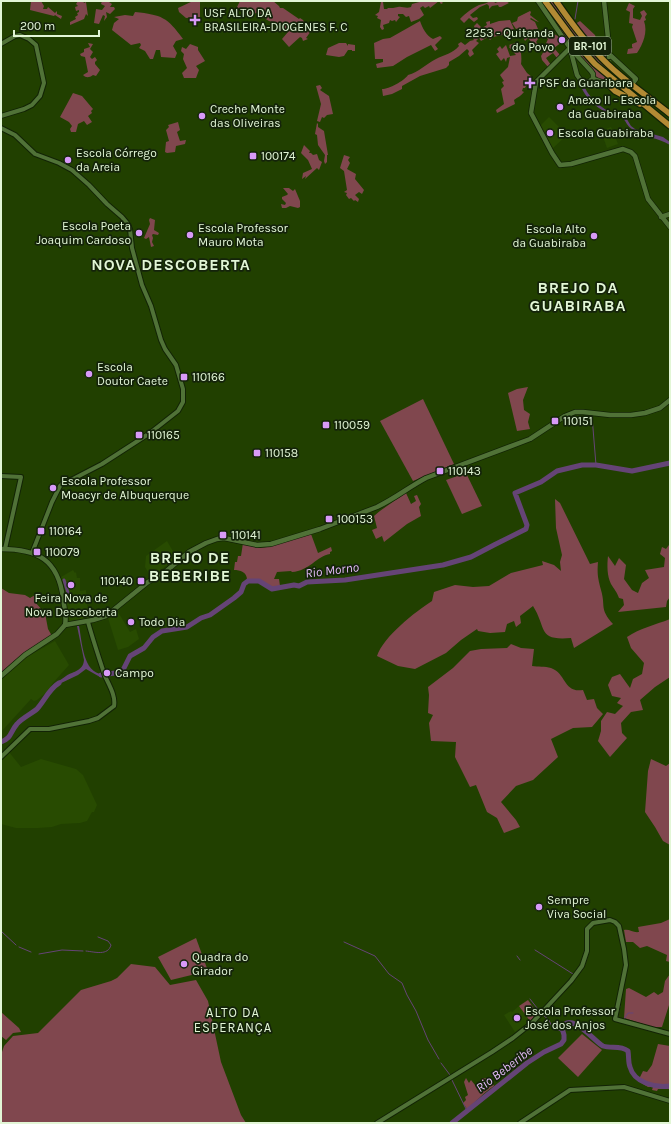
<svg xmlns="http://www.w3.org/2000/svg" width="671" height="1124" viewBox="0 0 671 1124" font-family="Karla,sans-serif">
<rect width="100%" height="100%" fill="#214000"/>
<!-- built -->
<g fill="#284b01">
<path d="M549 117 567 135 552 149 540 126Z"/>
<path d="M611 127 618 144 607 148 601 131Z"/>
<path d="M167 541 177 558 151 577 145 567 146 556Z"/>
<path d="M73 570 75 573 76 572 77 578H80V591L86 590V601L91 620 69 622 67 620 65 592 61 577Z"/>
<path d="M118 612 130 632 136 629 139 639 128 647 118 650 108 618Z"/>
<path d="M55 641 69 665 52 684 48 691 37 700 34 701 31 699 1 732V679L20 661Z"/>
<path d="M9 752 21 767 41 759 76 769 83 775 97 805 94 812H92L87 821 80 823 61 824 52 827 38 828H16L1 824V761Z"/>
<path d="M519 1006 530 1021 527 1024H526L515 1032 504 1015 511 1011 512 1012Z"/>
</g>
<!-- green -->
<g fill="#80474e">
<path d="M31 1 35 2 41 1 44 6 43 9H47L48 7 55 13 57 11V14L62 16 61 19 55 15 54 16 30 10Z"/>
<path d="M78 1H83L84 3 86 2 88 16 86 14 84 19 70 25V22L76 19 75 17 78 15 77 13 79 12V10L76 11 75 7 78 6 76 4Z"/>
<path d="M102 1 109 2 112 4 110 7H114L115 9 110 14 106 12 107 17 104 21 105 16 103 15 99 24 94 23 96 9 102 10 105 6 101 4Z"/>
<path d="M193 1H200V17L186 18 179 12 178 8Z"/>
<path d="M240 1H270L271 2 273 1 279 6 280 8H283L299 19 300 18 303 20 306 25 305 27 307 30 309 28 311 31 306 38 308 39 303 41 302 38 300 37 289 47 282 39 288 32 282 31 280 24 269 21 256 13 247 17 237 7Z"/>
<path d="M423 1H441L443 3 441 4 439 1 430 8 429 6 425 8 423 6 420 8 424 15 419 19 411 22 409 16 406 17 403 14H398V16L400 17 396 22 395 20 392 21 390 20 389 23 383 25 384 29 382 30 380 27 381 20 377 18 378 16 375 15 379 12 381 2H383L384 9H387L388 8C392 8 394 8 398 7 402 6 406 9 411 7L412 4Z"/>
<path d="M491 1H494L495 3C500 1 504 0 509 3L501 7H499L498 5 492 6 489 9V6L487 4 480 7 470 15 473 18 477 17 478 19 474 22 469 18 464 23 460 19C466 13 471 9 479 5 483 4 487 3 491 1Z"/>
<path d="M538 1H543L573 43 631 96 615 90 608 83 599 79 593 73 571 47Z"/>
<path d="M548 1H554L607 66V72L581 46Z"/>
<path d="M629 3 635 6 633 9V18L640 20 642 16 640 12 644 10 647 14 645 17 646 20 644 21C648 32 643 44 637 53L627 54 628 49 633 48 632 47V44L637 42 632 27 633 24 629 23 630 12 626 10Z"/>
<path d="M530 11 531 12 530 15 539 22 536 21 531 18 530 19 535 22 538 29 521 31 519 28 516 29 512 23 517 21 518 17Z"/>
<path d="M135 12C162 15 167 17 183 39L176 41 173 46 177 53 175 58 161 57 160 50H156L153 59H150L145 51 139 48 141 45 140 43 131 45 112 30 114 23 119 19 114 17 125 15 133 16Z"/>
<path d="M510 20 514 29 507 34 493 37 490 40 488 37 481 41 479 38 476 41 479 43 472 50 474 54 470 57 468 54 469 51 467 49 459 56 449 62V65L446 68 420 76 402 86V89L392 94 383 96 382 89C389 89 404 81 408 75 419 72 426 64 436 59 444 55 453 53 459 46L458 44 461 42 465 45 470 41 474 40 472 37 474 34 472 32 475 29 474 26 477 23 482 28 487 25 486 22 490 21V24L499 21Z"/>
<path d="M420 21C423 29 426 35 433 39L440 36 442 38 435 45 438 49 435 51 431 45 407 57 393 66 377 68 376 64 383 62V59H375L374 43 383 39 390 38Z"/>
<path d="M580 21 595 35 596 38 595 41 601 47 602 51 608 49 607 59 590 43 575 24Z"/>
<path d="M531 32C541 33 558 30 562 42L554 48 560 55 557 58 553 53 546 58 551 65 548 67 542 60 541 56 544 51V48L548 39 545 37V33H544L542 37 538 36V39L536 42 538 44 536 46 533 44 528 38 525 41 521 33 527 36Z"/>
<path d="M518 42C521 47 522 58 521 64L527 73 532 77 527 82 530 86H526L525 88H523L522 91 524 92C521 96 518 97 514 100L515 104 497 113 496 110 504 104 501 89 504 86 502 82 504 81 500 75 508 67 510 57 507 58 506 62 504 58 501 61 496 54 499 52 497 49 500 46 502 49 506 45 510 56 516 55 509 47 510 46 509 45Z"/>
<path d="M88 43 93 44 90 49 93 52 90 57 92 59 95 57 97 60 95 62V64L100 70 96 76 93 75C89 78 86 78 83 75L88 72 85 57 81 56 80 54 84 52V49L90 47Z"/>
<path d="M339 43H346L348 46V44L355 45V51H352V50H348L344 56 339 57 326 55 328 48Z"/>
<path d="M190 44 198 47V50L205 61 196 66 199 70 196 78H184L182 73 187 68 183 59 184 54 181 51 182 47 186 49Z"/>
<path d="M320 85 322 88 320 90 329 96 333 114 327 115 324 118 322 117 320 122 317 121 321 104 316 86Z"/>
<path d="M73 93 82 96 93 109 91 111 92 113 88 116 92 122 87 125 84 121 78 124 76 132H71L70 129 72 126 69 122 60 117Z"/>
<path d="M178 122 180 130 177 132 180 141 186 140 185 144 176 146 175 152 167 153 165 152 166 142 169 141 166 130 169 127 168 125Z"/>
<path d="M317 123 318 124V127L324 131 328 155H327V162L325 164 324 161 325 155 318 145 317 135 315 134Z"/>
<path d="M304 145 310 151 309 153H311L313 155 317 154 319 160 322 162 319 170 317 168 305 179 306 176 302 179 303 173 312 169 308 160 301 153Z"/>
<path d="M344 155 350 157 348 160 350 163 347 169 356 174 355 179 364 190 362 194 359 192 355 195 359 199 358 202 355 200 354 201 351 198 349 199 346 195 347 193 344 192 347 190 344 171 340 168Z"/>
<path d="M283 188H289L293 191 295 189 300 201V207L298 208 290 206 286 208H282L281 204 285 205 286 203 282 199V197L287 195 288 194Z"/>
<path d="M150 218 155 220 154 230 159 233 158 235 153 234 152 235 153 238 152 242 154 246 151 247 149 237 146 239 144 238 150 224 149 220Z"/>
<path d="M528 387 523 400 524 410 530 414 528 422 530 429 517 431 508 393 517 389Z"/>
<path d="M423 399 454 464 413 481 380 421Z"/>
<path d="M466 473 482 506 462 514 446 480Z"/>
<path d="M406 493 411 504 416 501 414 496 417 495 421 504 419 507 421 516 407 524 384 542 382 536 376 539 372 530 377 528 374 516C384 507 395 501 406 493Z"/>
<path d="M555 499 560 503 590 564 598 562C597 575 598 578 601 590 606 607 599 608 613 624L574 648 571 638C537 641 547 628 533 606L520 616 521 623 516 627 514 621 507 624 505 632 490 633 478 631 477 629 461 640 446 653 415 669 398 666 377 656C384 636 415 612 432 601L434 592 455 585 473 587 489 586 511 573 543 565 542 561 554 565 561 571 560 562 562 555 556 528Z"/>
<path d="M311 534 318 553 331 547 332 551 330 552V554C317 556 309 571 292 572L291 571 277 572 274 579H279L280 586 272 588 260 580H247C247 572 240 570 234 570L235 562H237L238 556H241L243 543 259 548 267 547Z"/>
<path d="M669 545 670 597 667 601 666 607 618 612 624 605 623 599 619 598C617 592 614 589 611 584 607 576 607 565 608 556L615 566 619 558 626 565 624 579 632 590 638 593 642 583 649 578 645 570 664 567 665 558 660 554 662 547 666 549Z"/>
<path d="M1 588 9 593 25 595 30 598 35 595 34 601 45 613 48 629 52 636C34 647 15 657 1 674Z"/>
<path d="M670 619V677L655 687 640 700 643 710 631 712 621 723 622 733 627 738 610 757 598 741 601 731V721L607 712 615 714 623 706 617 703 621 698 612 696 608 685 612 677 620 674 630 688 633 679 642 674 644 663 631 648 627 637C640 628 655 625 670 619Z"/>
<path d="M511 644 521 648 534 649 532 666C538 667 545 666 551 668 567 674 563 693 583 690L587 700 594 699 597 708 603 714 592 727 573 728 551 739 558 757 533 780 516 786 501 802 516 820 520 827 504 833 497 818 487 812 476 785 470 787 455 757 456 742 431 741 429 723 433 715 428 713 429 695 428 687 453 668 470 651 481 649 507 648Z"/>
<path d="M651 759 666 766 670 763V845L663 841 655 827 645 812 648 771Z"/>
<path d="M670 919V962L666 961 667 955 647 946 640 948 633 942H626L624 930C630 929 633 933 639 932L638 927 661 923Z"/>
<path d="M196 938 208 971 171 980 158 957Z"/>
<path d="M131 964 155 967 170 985 196 980 208 1001 221 1062 241 1115 246 1123H1V1055L4 1046 13 1036 38 1033 81 990 111 981 117 978Z"/>
<path d="M670 974V1002L662 1027H653L624 1018 626 989 629 988 646 997 654 992 658 995 663 992 665 981Z"/>
<path d="M528 1000 538 1014 530 1021 519 1006Z"/>
<path d="M1 1012 19 1028 21 1032 13 1033 6 1040 1 1036Z"/>
<path d="M582 1034 602 1050 578 1077 558 1058Z"/>
<path d="M658 1044 670 1046V1089H658L657 1091 652 1090 653 1087H648L638 1081 643 1071 647 1072 652 1065Z"/>
<path d="M466 1078 469 1083 471 1080 479 1090 485 1084 481 1079 486 1078 489 1085 492 1082 494 1086C484 1092 476 1102 467 1109L463 1103 466 1100 465 1097 468 1095 464 1082Z"/>
</g>
<!-- water -->
<g fill="#654476">
<path d="M585 88C590 99 602 108 613 114 617 115 621 115 625 116L631 126 635 129 663 137 670 142V145C658 137 643 138 632 129 627 126 626 121 622 117 607 116 589 103 582 89Z"/>
<path d="M77 626H79C82 641 83 674 103 674L104 677H100L86 669 78 675 55 686 53 685C57 682 62 679 66 676 74 671 83 671 84 660Z"/>
</g>
<g fill="none" stroke-linecap="round" stroke-linejoin="round">
<!-- stream -->
<g stroke="#654476" stroke-width="1">
<path d="M575 19 578 1"/>
<path d="M592 416 596 465"/>
<path d="M1 931 16 945"/>
<path d="M344 942 375 956 389 974 402 983 407 995 416 1011 428 1040 439 1059"/>
<path d="M19 947 31 952"/>
<path d="M535 950 573 974"/>
<path d="M86 951C95 952 108 956 111 945L108 941 98 937"/>
<path d="M39 954 62 950 83 951"/>
<path d="M517 956 520 960"/>
<path d="M530 999 541 1013"/>
<path d="M543 1015 549 1020 552 1027 563 1032"/>
<path d="M617 1018 620 1006"/>
<path d="M624 1019 628 1013H633"/>
<path d="M441 1063 450 1075"/>
<path d="M451 1078 467 1111"/>
</g>
<!-- canal -->
<path stroke="#654476" stroke-width="3" d="M64 580 69 596"/>
<!-- river -->
<g stroke="#654476" stroke-width="5">
<path d="M101 675 122 672 130 656 144 648 153 637 162 631 187 627 201 618 210 615 234 598 241 592 244 584 248 581H259L272 589 294 585 299 586 307 582 345 580 443 565 471 557 494 545 526 529 527 525 515 493 541 482 557 471 582 465H596L632 471 670 463"/>
<path d="M1 742C12 738 10 732 17 724 22 718 31 714 37 709 45 700 49 689 59 683"/>
<path d="M452 1123 527 1063 544 1052 561 1044 564 1040V1035L562 1028C570 1010 595 1042 603 1046 611 1049 620 1045 628 1051 629 1057 628 1062 630 1067 634 1083 656 1088 670 1086"/>
</g>
<!-- secondary-tunnel -->
<path stroke="#3e5b20" stroke-width="4.5" stroke-dasharray="4.5 2" stroke-linecap="butt" d="M609 77V57"/>
<defs>
<g id="tertiary">
<path d="M1 44 15 36 20 35 29 39 36 45 44 83 40 96 32 105 24 109 1 116"/>
<path d="M1 128 15 135 35 154 59 163 72 170 89 185 107 204 122 217 127 223 130 229 132 248 142 285 151 306 161 340 165 349 176 365 183 389V402L178 411 150 433 102 464 75 478 63 483 60 486 52 502 32 553"/>
<path d="M1 476 21 477 5 549"/>
<path d="M1 757 30 729H49L89 721 98 718 114 706C116 696 109 685 105 676 99 658 93 640 88 622"/>
<path d="M377 1123 492 1052 513 1038 532 1023 571 981 582 966 587 951V929L593 923 610 920 615 922 619 926 624 949 626 965 615 1019 670 1034"/>
<path d="M520 1123 570 1090 624 1087 670 1101"/>
</g>
<g id="secondary">
<path d="M538 1 570 48 577 75 582 82H588L593 79"/>
<path d="M604 1 609 47V57"/>
<path d="M570 48 536 82 531 113 552 153 560 165 571 164 623 149 631 152 635 156 648 199 670 227"/>
<path d="M570 48 591 71 593 74V79"/>
<path d="M609 54 636 79 632 84"/>
<path d="M593 79 608 84 609 81"/>
<path d="M661 217 670 214"/>
<path d="M1 549C38 549 58 560 63 598 64 607 67 616 65 625"/>
<path d="M1 676 25 655 57 634 65 625 93 620 106 616 148 582 164 573 189 552 206 543 217 539 224 538 257 545 271 544 320 529 377 507C394 499 409 487 426 478L530 439 565 416 575 412H583L610 415H631L645 413 660 408 670 400"/>
</g>
<g id="trunk">
<path d="M545 1 576 43 595 64 670 126"/>
<path d="M556 1C569 19 581 37 596 52 617 76 645 94 670 114"/>
<path d="M608 84 615 91 640 104"/>
</g>
</defs>
<!-- tertiary casing -->
<use href="#tertiary" stroke="#122305" stroke-width="6"/>
<!-- secondary casing -->
<use href="#secondary" stroke="#122305" stroke-width="6"/>
<!-- trunk casing -->
<use href="#trunk" stroke="#122305" stroke-width="8"/>
<!-- tertiary -->
<use href="#tertiary" stroke="#507237" stroke-width="4"/>
<!-- secondary -->
<use href="#secondary" stroke="#507237" stroke-width="4.5"/>
<!-- trunk -->
<use href="#trunk" stroke="#b38a34" stroke-width="5.5"/>
</g>
<!-- markers -->
<g fill="#d89af8" stroke="#14230a" stroke-width="1.5">
<path d="M193 14h4v4h4v4h-4v4h-4v-4h-4v-4h4z"/>
<circle cx="562" cy="40" r="4"/>
<path d="M528 77h4v4h4v4h-4v4h-4v-4h-4v-4h4z"/>
<circle cx="560" cy="107" r="4"/>
<circle cx="202" cy="116" r="4"/>
<circle cx="550" cy="133" r="4"/>
<rect x="249" y="152" width="8" height="8" rx="2"/>
<circle cx="68" cy="160" r="4"/>
<circle cx="139" cy="233" r="4"/>
<circle cx="190" cy="235" r="4"/>
<circle cx="594" cy="236" r="4"/>
<circle cx="89" cy="374" r="4"/>
<rect x="180" y="373" width="8" height="8" rx="2"/>
<rect x="551" y="417" width="8" height="8" rx="2"/>
<rect x="322" y="421" width="8" height="8" rx="2"/>
<rect x="135" y="431" width="8" height="8" rx="2"/>
<rect x="253" y="449" width="8" height="8" rx="2"/>
<rect x="436" y="467" width="8" height="8" rx="2"/>
<circle cx="53" cy="488" r="4"/>
<rect x="325" y="515" width="8" height="8" rx="2"/>
<rect x="37" y="527" width="8" height="8" rx="2"/>
<rect x="219" y="531" width="8" height="8" rx="2"/>
<rect x="33" y="548" width="8" height="8" rx="2"/>
<rect x="137" y="577" width="8" height="8" rx="2"/>
<circle cx="71" cy="585" r="4"/>
<circle cx="131" cy="622" r="4"/>
<circle cx="107" cy="673" r="4"/>
<circle cx="539" cy="907" r="4"/>
<circle cx="184" cy="964" r="4"/>
<circle cx="517" cy="1018" r="4"/>
</g>
<g text-anchor="middle" dominant-baseline="central" stroke-width="3.5" stroke-linejoin="round" paint-order="stroke">
<!-- shield labels -->
<rect fill="#14230a" stroke="#a4b799" stroke-width="1" x="569" y="37" width="42" height="18" rx="3"/>
<g font-size="11" font-weight="bold" fill="#e2f6d6">
<text x="590" y="46">BR-101</text>
</g>
<!-- poi labels -->
<g font-size="12" fill="#e2f6d6" stroke="#14230a" text-anchor="start">
<text x="204" y="13">USF ALTO DA<tspan x="204" dy="14">BRASILEIRA-DIOGENES F. C</tspan></text>
<text x="554" y="33" text-anchor="end">2253 - Quitanda<tspan x="554" dy="14">do Povo</tspan></text>
<text x="539" y="83">PSF da Guaribara</text>
<text x="568" y="100">Anexo II - Escola<tspan x="568" dy="14">da Guabiraba</tspan></text>
<text x="210" y="109">Creche Monte<tspan x="210" dy="14">das Oliveiras</tspan></text>
<text x="558" y="133">Escola Guabiraba</text>
<text x="76" y="153">Escola Córrego<tspan x="76" dy="14">da Areia</tspan></text>
<text x="261" y="156">100174</text>
<text x="131" y="226" text-anchor="end">Escola Poeta<tspan x="131" dy="14">Joaquim Cardoso</tspan></text>
<text x="198" y="228">Escola Professor<tspan x="198" dy="14">Mauro Mota</tspan></text>
<text x="586" y="229" text-anchor="end">Escola Alto<tspan x="586" dy="14">da Guabiraba</tspan></text>
<text x="97" y="367">Escola<tspan x="97" dy="14">Doutor Caete</tspan></text>
<text x="192" y="377">110166</text>
<text x="563" y="421">110151</text>
<text x="334" y="425">110059</text>
<text x="147" y="435">110165</text>
<text x="265" y="453">110158</text>
<text x="448" y="471">110143</text>
<text x="61" y="481">Escola Professor<tspan x="61" dy="14">Moacyr de Albuquerque</tspan></text>
<text x="337" y="519">100153</text>
<text x="49" y="531">110164</text>
<text x="231" y="535">110141</text>
<text x="45" y="552">110079</text>
<text x="133" y="581" text-anchor="end">110140</text>
<text x="71" y="598" text-anchor="middle">Feira Nova de<tspan x="71" dy="14">Nova Descoberta</tspan></text>
<text x="139" y="622">Todo Dia</text>
<text x="115" y="673">Campo</text>
<text x="547" y="900">Sempre<tspan x="547" dy="14">Viva Social</tspan></text>
<text x="192" y="957">Quadra do<tspan x="192" dy="14">Girador</tspan></text>
<text x="525" y="1011">Escola Professor<tspan x="525" dy="14">José dos Anjos</tspan></text>
</g>
<!-- water labels -->
<g font-size="13" font-style="italic" fill="#e4bcf9" stroke="#14230a">
<text transform="translate(332 570) rotate(-7)">Rio Morno</text>
<text transform="translate(504 1069) rotate(-37)">Rio Beberibe</text>
</g>
<!-- neighbourhood labels -->
<g font-size="13" letter-spacing="1" fill="#e2f6d6" stroke="#14230a">
<text x="233" y="1012">ALTO DA<tspan x="233" dy="15">ESPERANÇA</tspan></text>
</g>
<!-- district labels -->
<g font-size="16" font-weight="bold" letter-spacing="1" fill="#e2f6d6" stroke="#14230a">
<text x="171" y="264">NOVA DESCOBERTA</text>
<text x="578" y="287">BREJO DA<tspan x="578" dy="18">GUABIRABA</tspan></text>
<text x="190" y="557">BREJO DE<tspan x="190" dy="18">BEBERIBE</tspan></text>
</g>
</g>
<!-- border -->
<rect width="671" height="1124" fill="none" stroke="#e2f6d6" stroke-width="4"/>
<!-- scale -->
<path d="M14 30v6h85v-6" fill="none" stroke="#e2f6d6" stroke-width="2"/>
<text x="20" y="30" font-size="12" fill="#e2f6d6" stroke="#14230a" stroke-width="3" paint-order="stroke">200 m</text>
</svg>
